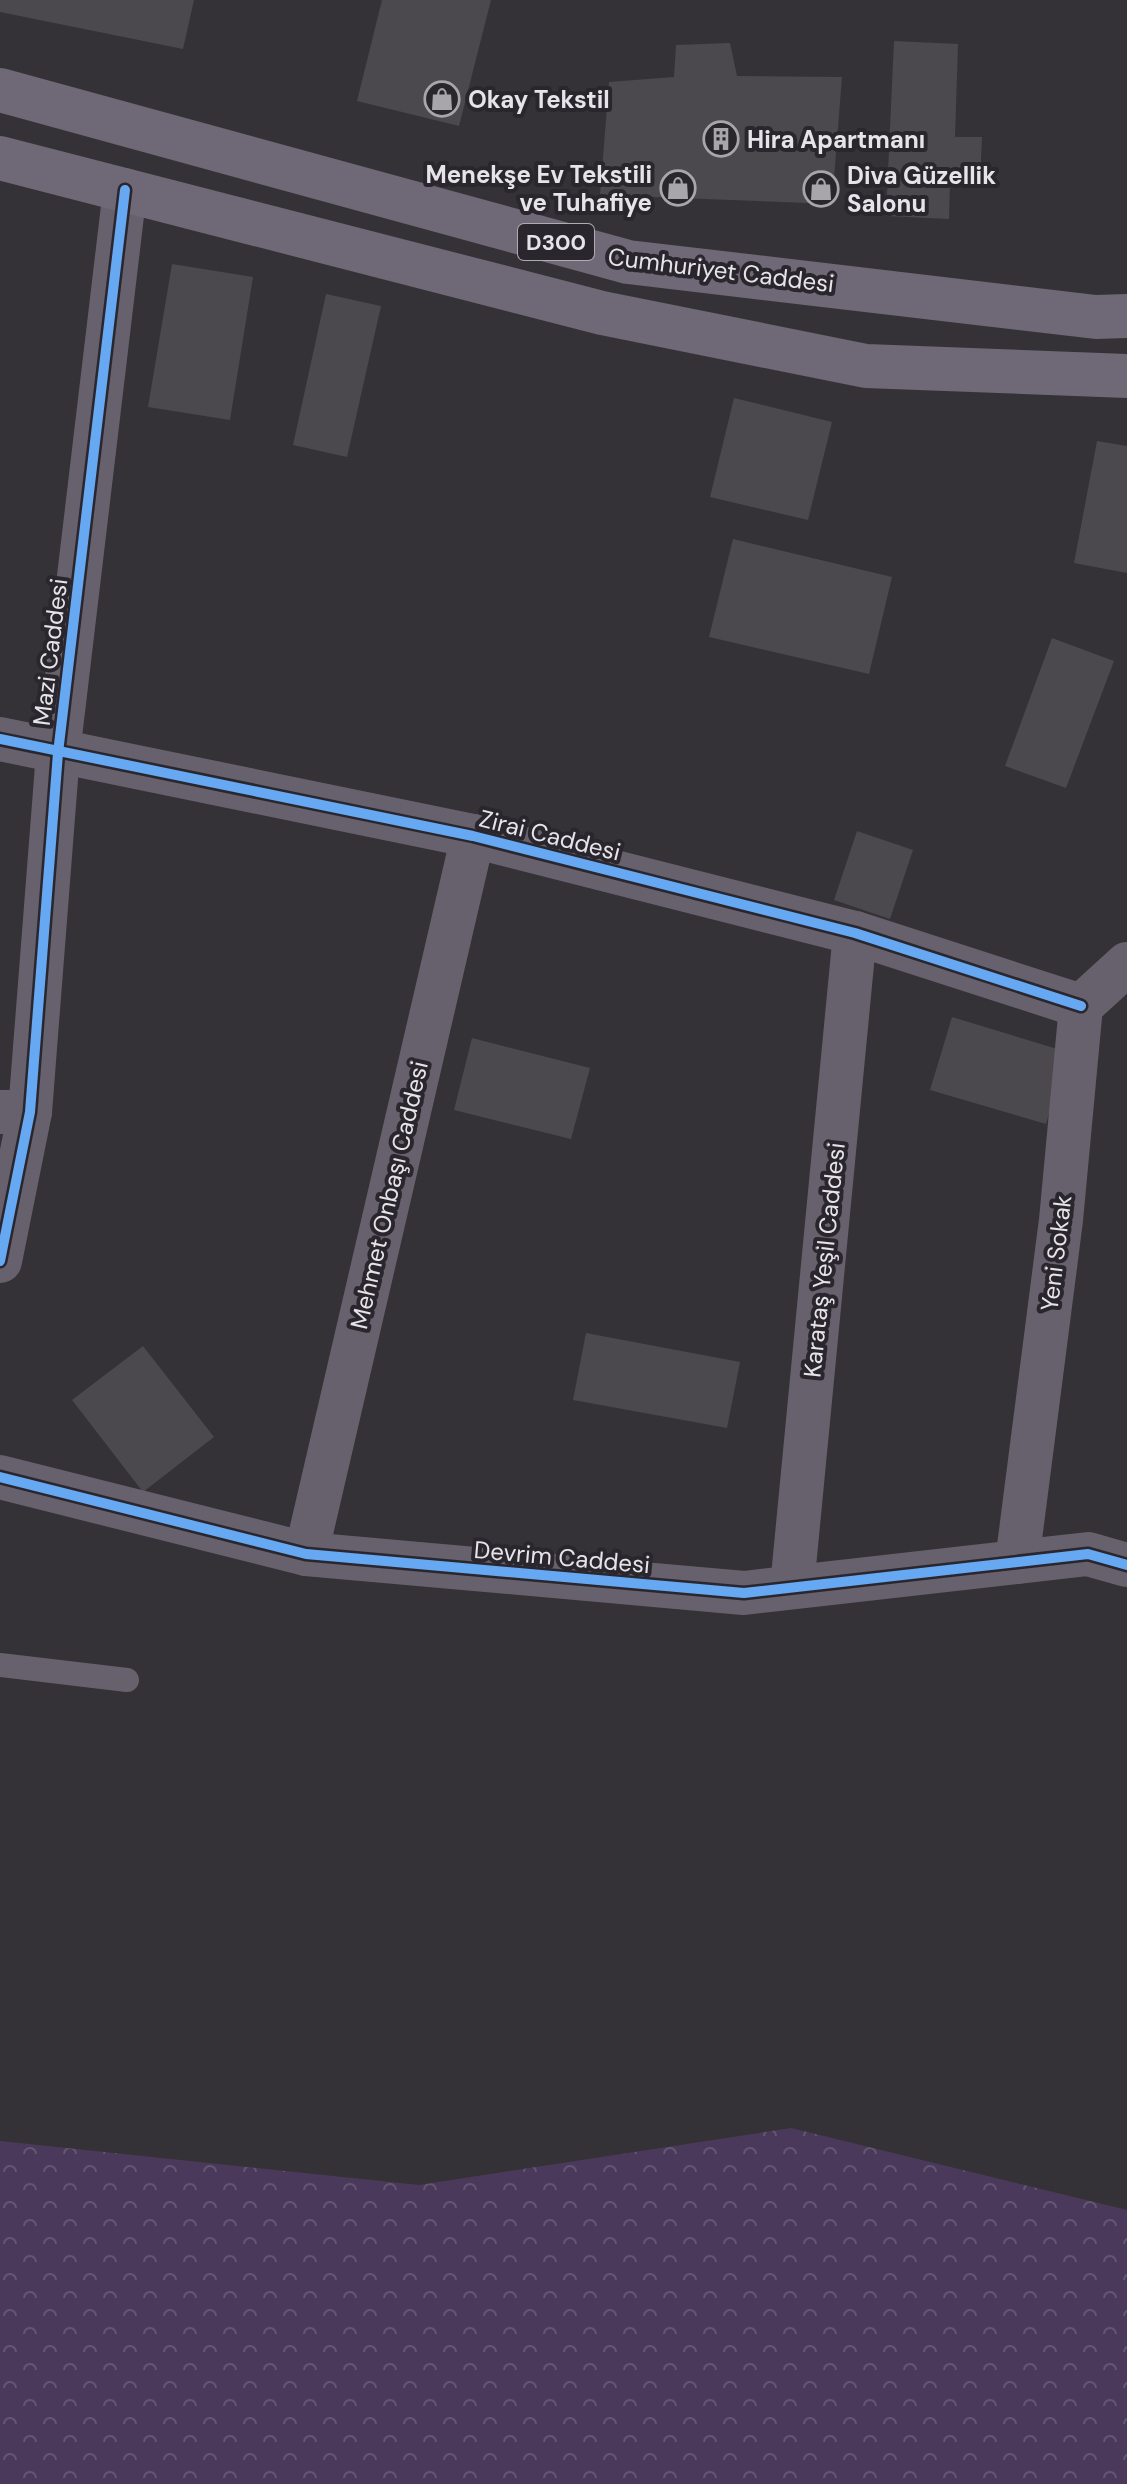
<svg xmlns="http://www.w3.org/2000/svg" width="1127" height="2484" viewBox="0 0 1127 2484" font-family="'DM Sans',sans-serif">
<defs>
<pattern id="forest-crowns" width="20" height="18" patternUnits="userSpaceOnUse" patternTransform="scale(2)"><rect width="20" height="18" fill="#4b395b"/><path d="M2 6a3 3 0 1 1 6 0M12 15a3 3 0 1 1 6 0" fill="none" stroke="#655673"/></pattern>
</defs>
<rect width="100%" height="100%" fill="#343236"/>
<!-- forest -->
<path fill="url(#forest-crowns)" d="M791 2128 1127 2210V2484H0V2141L419 2185Z"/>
<!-- building -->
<g fill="#4b494d">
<path d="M0 0H194L183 49 0 12Z"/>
<path d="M382 0H491L459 126 357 101Z"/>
<path d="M894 41 958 44 955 137H982L980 183 950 182 949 219 886 216Z"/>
<path d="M730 43 737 76 842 77 832 204 600 195 609 82 674 77 676 45Z"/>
<path d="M172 264 253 277 230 420 148 407Z"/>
<path d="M326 294 381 306 347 457 293 445Z"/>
<path d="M734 398 832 422 808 520 710 497Z"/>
<path d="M1097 441 1127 446V573L1074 563Z"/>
<path d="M733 539 892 577 869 674 709 637Z"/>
<path d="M1052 638 1114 661 1066 788 1005 766Z"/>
<path d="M857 831 913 850 890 919 834 900Z"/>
<path d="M952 1017 1067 1052 1046 1124 930 1090Z"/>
<path d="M472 1038 590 1068 571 1139 454 1110Z"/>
<path d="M586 1333 740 1362 727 1428 573 1400Z"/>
<path d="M143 1346 214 1437 143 1492 72 1400Z"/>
</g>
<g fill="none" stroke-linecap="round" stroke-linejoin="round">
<!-- service -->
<path stroke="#67616d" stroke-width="24" d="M0 1665 127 1680"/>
<!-- minor -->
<g stroke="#67616d" stroke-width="44">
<path d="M0 739 473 836 855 933 1081 1006"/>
<path d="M0 1261 30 1112 58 753 125 190"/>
<path d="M306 1554 473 836"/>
<path d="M1017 1562 1061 1220 1081 1006 1127 964"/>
<path d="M792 1587 855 933"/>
</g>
<!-- tertiary -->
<g stroke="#67616d" stroke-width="44">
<path d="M0 1112H30"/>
<path d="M0 1477 306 1554 744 1593 1088 1554 1127 1565"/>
</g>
<!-- trunk -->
<g stroke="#6f6876" stroke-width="44">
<path d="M0 90 628 262 1096 317 1127 316"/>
<path d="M0 158 602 313 866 366 1127 376"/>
</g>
<defs>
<g id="cycleway">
<path d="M0 739 473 836 855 933 1081 1006"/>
<path d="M0 1261 30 1112 58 753 125 190"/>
<path d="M0 1477 306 1554 744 1593 1088 1554 1127 1565"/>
</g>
</defs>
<!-- cycleway casing -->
<use href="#cycleway" stroke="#2a262e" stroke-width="15"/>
<!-- cycleway -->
<use href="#cycleway" stroke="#66a8f1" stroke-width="10"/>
</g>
<!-- icons -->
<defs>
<symbol id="shop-ring" viewBox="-11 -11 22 22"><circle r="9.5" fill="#2a262e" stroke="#a8a6aa" stroke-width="1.5"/><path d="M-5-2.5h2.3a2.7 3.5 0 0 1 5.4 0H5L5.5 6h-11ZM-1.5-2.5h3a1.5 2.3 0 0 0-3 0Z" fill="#a8a6aa"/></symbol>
<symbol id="building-ring" viewBox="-11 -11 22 22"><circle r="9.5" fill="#2a262e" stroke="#a8a6aa" stroke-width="1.5"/><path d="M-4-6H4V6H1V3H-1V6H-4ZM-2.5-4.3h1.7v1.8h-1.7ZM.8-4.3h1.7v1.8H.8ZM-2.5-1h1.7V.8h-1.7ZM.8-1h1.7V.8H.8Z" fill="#a8a6aa"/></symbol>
</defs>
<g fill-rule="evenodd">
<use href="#shop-ring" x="422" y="79" width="40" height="40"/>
<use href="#building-ring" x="701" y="119" width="40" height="40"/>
<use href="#shop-ring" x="658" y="168" width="40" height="40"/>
<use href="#shop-ring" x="801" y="169" width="40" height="40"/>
</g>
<g text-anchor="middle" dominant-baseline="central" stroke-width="8" stroke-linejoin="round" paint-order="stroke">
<!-- shield labels -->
<rect fill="#2a262e" stroke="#aeabb1" stroke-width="2" x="518" y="224" width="76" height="36" rx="6"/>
<g font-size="22" font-weight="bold" fill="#e7e4e9">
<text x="556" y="242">D300</text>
</g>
<!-- poi labels -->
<g font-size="24" font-weight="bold" fill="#e7e4e9" stroke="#2a262e" text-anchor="start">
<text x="468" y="99">Okay Tekstil</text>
<text x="747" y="139">Hira Apartmanı</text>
<text x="652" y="174" text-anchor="end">Menekşe Ev Tekstili<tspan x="652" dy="28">ve Tuhafiye</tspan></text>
<text x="847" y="175">Diva Güzellik<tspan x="847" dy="28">Salonu</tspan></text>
</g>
<!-- street labels -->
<g font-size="24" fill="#e7e4e9" stroke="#2a262e">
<text transform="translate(721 270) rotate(7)">Cumhuriyet Caddesi</text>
<text transform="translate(50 652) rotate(-83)">Mazi Caddesi</text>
<text transform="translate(550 835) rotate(14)">Zirai Caddesi</text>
<text transform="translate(389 1195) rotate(-77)">Mehmet Onbaşı Caddesi</text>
<text transform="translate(1056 1253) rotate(-83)">Yeni Sokak</text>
<text transform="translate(824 1260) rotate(-84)">Karataş Yeşil Caddesi</text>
<text transform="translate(562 1557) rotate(5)">Devrim Caddesi</text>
</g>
</g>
</svg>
